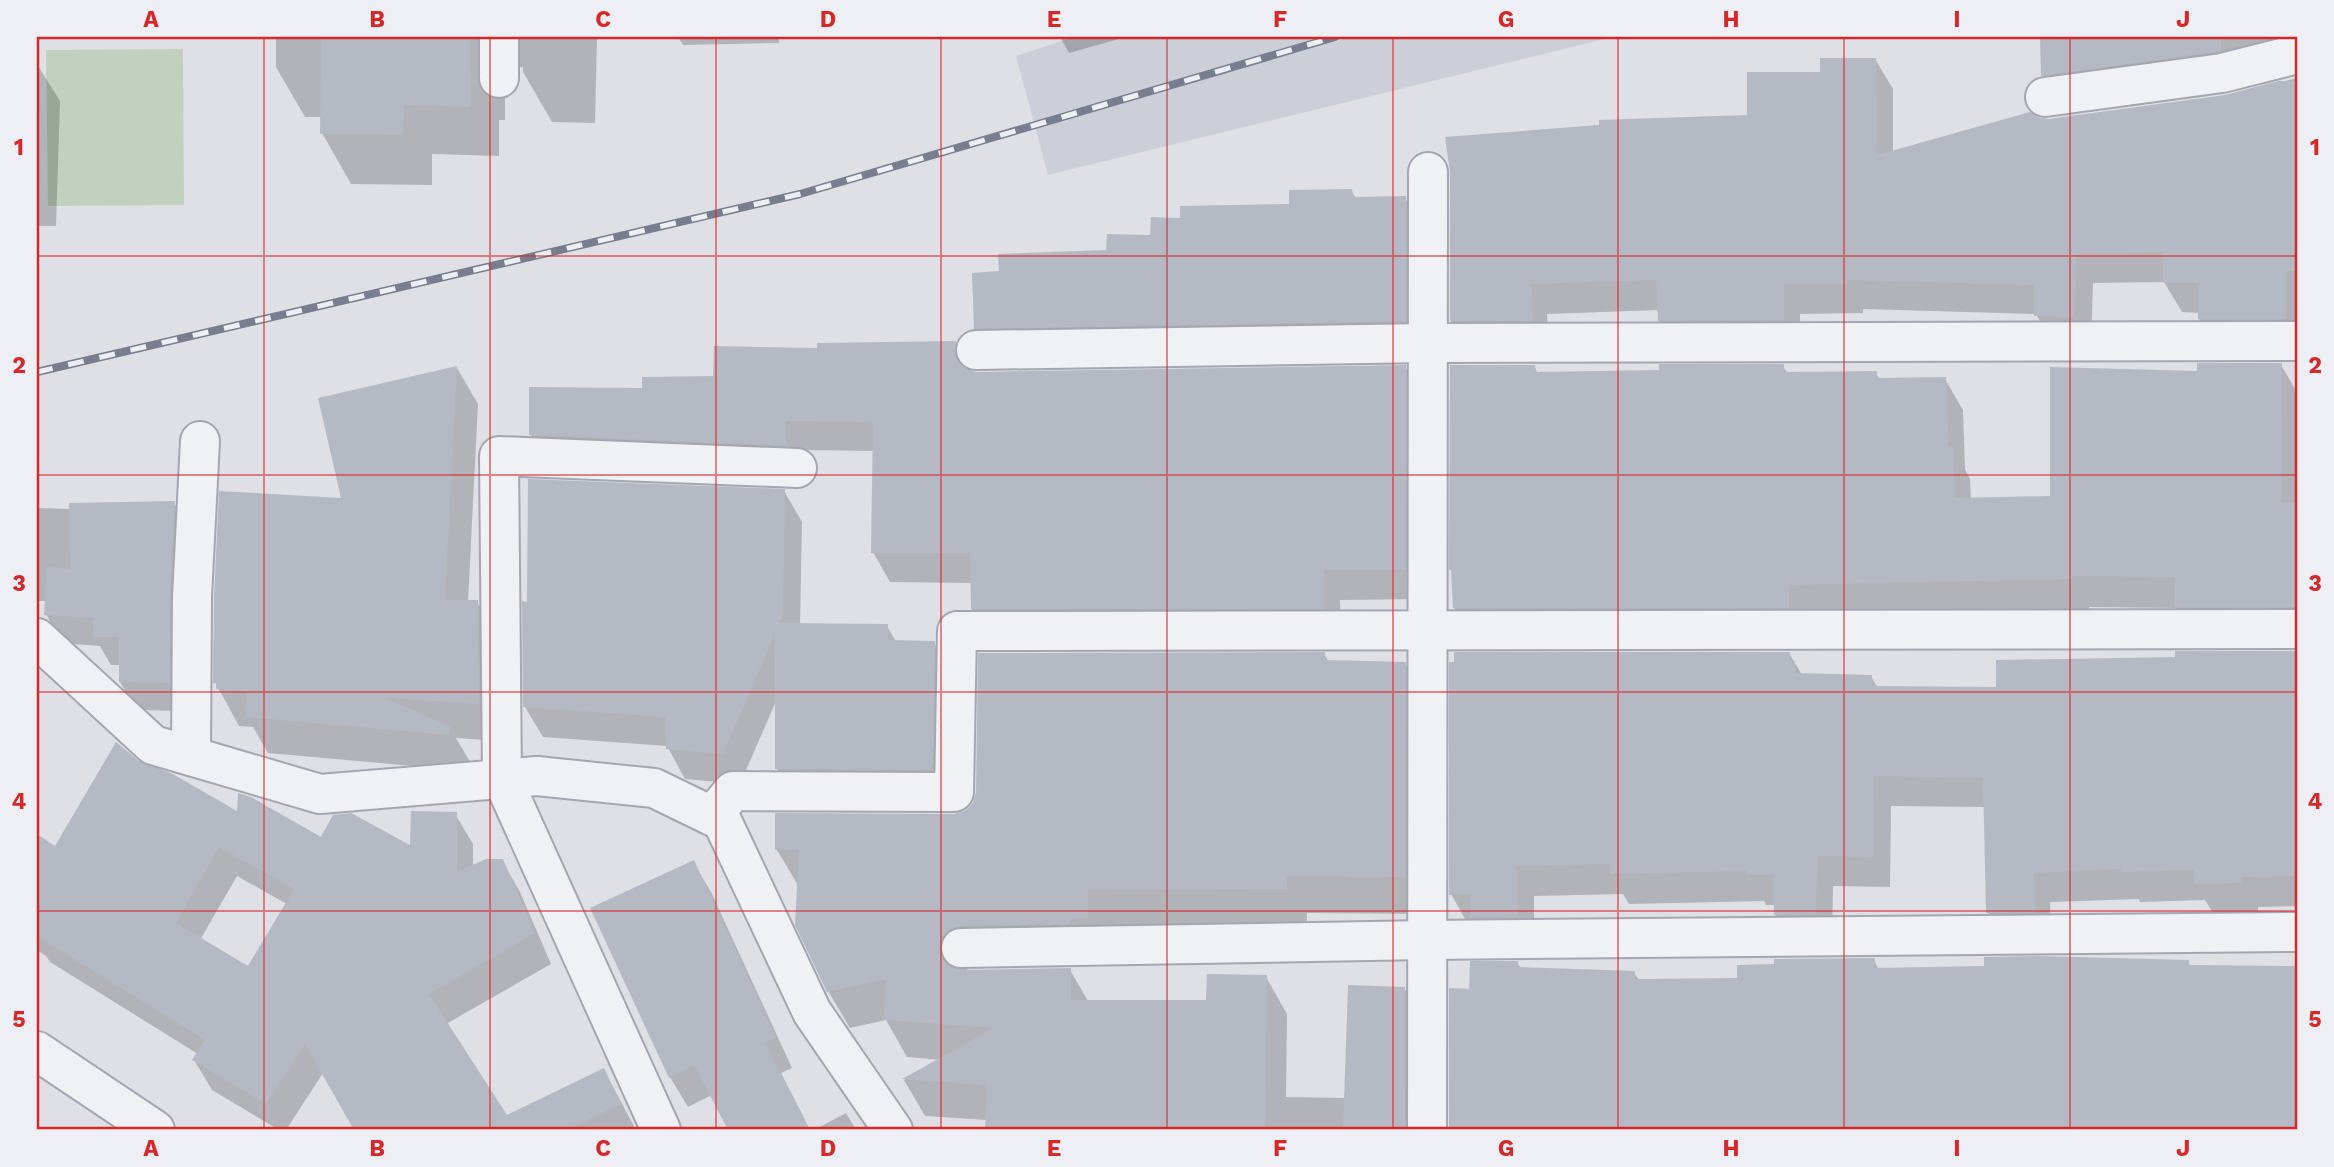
<svg xmlns="http://www.w3.org/2000/svg" width="2334" height="1167" viewBox="0 0 2334 1167" font-family="'Work Sans',sans-serif">
<rect width="100%" height="100%" fill="#dee0e6"/>
<!-- built -->
<path fill="#cccfd8" d="M1074 37H1613L1048 175 1016 56Z"/>
<!-- green -->
<path fill="#c1d0bf" d="M183 49 184 205 48 206 46 50Z"/>
<!-- shadow -->
<g fill="#0003" fill-rule="evenodd">
<path d="M276 37H597L595 123 552 122 523 72V67L516 68 505 88V120H499V156L432 154V185L351 184 322 133V117H305L276 67Z"/>
<path d="M678 37H779V43L683 45Z"/>
<path d="M1060 37H1126L1069 53Z"/>
<path d="M2042 37H2297L2060 105 2043 75Z"/>
<path d="M1875 59 1893 89V152L2037 119 2048 120 2228 96 2297 78V349H2217L2199 319 2200 313 2182 312 2164 282 2093 283 2091 347 2053 345 2036 314 1863 309V313L1800 314V350H1677L1659 320V310L1547 314 1549 350 1469 351 1451 321 1749 117 1822 74Z"/>
<path d="M37 64 60 101 56 226H37Z"/>
<path d="M1351 190 1356 199 1405 198 1423 230V352L993 360 975 328 1108 252 1152 237 1181 220 1291 206Z"/>
<path d="M955 343 973 373 1405 367 1422 397V599L1340 600 1341 638 990 639 972 609V583L890 582 873 552 874 451 802 450 548 465 531 435 644 390 715 377 818 350Z"/>
<path d="M2281 365 2297 392V638H2195L2177 608 2089 607V610L1472 639 1454 608 1534 366 1538 374 1661 372 1783 366 1788 374 1876 373 1880 380 1945 379 1963 410 1965 469 1970 479 1971 499 2052 497 2199 372Z"/>
<path d="M457 368 478 404 468 602H477L499 639 500 741 456 738 472 765 470 771 268 753 253 727 239 726 215 682 343 500Z"/>
<path d="M784 491 802 522 800 625 887 626 896 642 934 643 952 673 949 800 795 799 777 769V699L740 784 685 779 667 746 543 737 525 707 529 603Z"/>
<path d="M174 503 190 532 185 711 137 710 120 682 121 665H111L100 646 62 643 46 614V601H37V508L71 509Z"/>
<path d="M1789 653 1802 675 1871 677 1878 688 1997 689 2177 659V653H2297V906L2258 907V913H2213L2205 900 2140 902 2139 899 2050 902 2051 942 2005 943 1988 912 1985 807 1891 806 1890 887 1833 886 1832 944 1793 945 1775 914V905H1766L1764 901 1629 904 1623 894 1534 896V947L1468 924 1451 894Z"/>
<path d="M1324 654 1329 662 1405 664 1426 701V914L1307 913V926L970 966 966 971 1070 970 1088 1001 1208 1002 1266 977 1287 1014 1286 1097 1346 1098 1404 988 1426 1026V1130H986L987 1120 925 1116 904 1080 941 1060 907 1057 886 1020 850 1028 828 991 799 887 777 850 966 812Z"/>
<path d="M138 763 238 813 322 839 412 848 455 814 473 844V867L502 861 520 892 551 964 446 1024 506 1117 604 1070 636 1130H356L323 1073 286 1130H279L212 1090 194 1060 198 1054 50 962 46 956 37 950V836L56 848ZM237 876 287 904 248 968 200 940Z"/>
<path d="M693 862 711 892 792 1068 781 1073 810 1130H730L712 1095 688 1107 670 1077Z"/>
<path d="M1874 960 1879 970 2188 962 2191 967H2297V1130H1451V990L1471 991 1517 963 1521 968 1634 973 1639 980H1739Z"/>
<path d="M846 1113 856 1130H814Z"/>
</g>
<!-- building -->
<g fill="#b5b9c3" fill-rule="evenodd">
<path d="M321 37H470L471 107 404 105 403 135 320 134Z"/>
<path d="M2040 37H2221V51L2041 76Z"/>
<path d="M1820 58H1876L1877 155 2030 112 2037 117 2048 119 2225 95 2278 81H2297V271H2286V319H2198V283H2163V252L2077 254 2074 317 2034 316V285L1847 280V284H1784V320L1658 321 1656 280 1531 284 1533 321H1450V172L1445 137 1599 125V120L1747 115V72H1820Z"/>
<path d="M1352 189 1353 197 1406 196V321L974 329 972 273 999 271 998 254 1106 250 1107 234 1150 235 1151 217 1180 218V206L1289 204V190Z"/>
<path d="M956 341 954 351 958 362 966 369 976 372 1406 365V570H1324V609H971L970 553H871L873 422 786 421V446L529 435V387L642 388V377L713 376 714 346 817 348V343Z"/>
<path d="M2197 363H2282L2281 502H2297V607H2175V577L2072 576V579L1789 585V608H1453L1451 570H1449L1450 365H1535L1536 372 1659 370V364H1784V372L1877 371V378L1946 377 1948 446H1953L1955 498 2050 496V367L2197 371Z"/>
<path d="M457 366 445 600H478L479 704 386 698 451 727 449 735 245 717 247 692 216 689V683H213L214 598 219 491 341 498 318 398Z"/>
<path d="M528 479 785 489 783 614 779 623 888 624V640L935 641 933 770 775 769V634L723 754 666 749 665 717 523 707 522 601 527 602Z"/>
<path d="M175 501 170 597V683L119 682V637H93V618L44 615 47 567 70 569 69 503Z"/>
<path d="M2175 651H2297V876L2241 877V883L2194 884V870L2121 872V869L2034 873 2035 913H1986L1983 778 1874 776 1873 857 1817 856 1816 915H1774L1773 875H1747V871L1610 874V864L1517 866 1518 917 1470 918 1471 894 1449 895V662H1454V652H1790V661H1795V673L1872 675V686L1996 687V660L2175 657Z"/>
<path d="M1325 652V660L1406 662 1405 877 1287 876V889L1088 890V918L1070 919V924L960 926 949 930 942 937 939 948 943 960 951 967 961 970 1071 968V1000H1206L1207 974 1267 975 1265 1130H985L987 1085 902 1079 994 1028 884 1020 886 979 827 992 795 925 799 850H775V813L954 814 965 811 973 803 976 792 978 653Z"/>
<path d="M116 742 139 761 171 773 237 811 238 793 251 797 321 837 333 815 351 813 410 845 411 811 457 812V872L486 859H503L535 933 429 994 507 1115 604 1068 621 1104 567 1130H354L305 1044 266 1104 192 1060 205 1040 37 936V834L55 846ZM219 847 294 889 248 966 176 923Z"/>
<path d="M694 860 776 1037 765 1043 810 1130H728L694 1065 669 1078 590 908Z"/>
<path d="M2036 956 2189 960V965L2297 966V1130H1449V988L1469 989 1470 961H1518V967L1635 971V979L1737 978V965L1774 964V959L1875 958 1874 968 1984 966V957Z"/>
<path d="M1348 985 1405 987V1130H1343Z"/>
</g>
<g fill="none" stroke-linecap="round" stroke-linejoin="round">
<defs>
<g id="minor">
<path d="M499 78V37"/>
<path d="M2045 97 2222 73 2297 54"/>
<path d="M976 350 1428 343 2297 341"/>
<path d="M37 638 153 745 320 794 537 776 654 788 722 821 812 1012 893 1130"/>
<path d="M191 756 192 597 200 441"/>
<path d="M712 816 733 791 954 792 957 631 2297 629"/>
<path d="M961 948 1427 940 2297 932"/>
<path d="M37 1051 155 1130"/>
<path d="M661 1130 502 778 499 456 797 468"/>
<path d="M1427 1130 1428 172"/>
</g>
</defs>
<!-- minor casing -->
<use href="#minor" stroke="#a4a7b0" stroke-width="42"/>
<!-- minor -->
<use href="#minor" stroke="#f0f1f5" stroke-width="38"/>
<defs>
<path id="rail" d="M37 372 800 194 1335 37"/>
</defs>
<!-- rail casing -->
<use href="#rail" stroke="#787e8f" stroke-width="8"/>
<!-- rail -->
<use href="#rail" stroke="#edeff4" stroke-width="5" stroke-dasharray="16" stroke-linecap="butt"/>
</g>
<!-- grid -->
<path fill="none" stroke="#d62828" stroke-width="2" stroke-opacity="0.55" d="M264 37V1130M490 37V1130M716 37V1130M941 37V1130M1167 37V1130M1393 37V1130M1618 37V1130M1844 37V1130M2070 37V1130M37 256H2297M37 475H2297M37 692H2297M37 911H2297"/>
<!-- border -->
<rect width="2334" height="1167" fill="none" stroke="#edeff4" stroke-width="77"/>
<rect x="38" y="38" width="2258" height="1090" fill="none" stroke="#d62828" stroke-width="2.5"/>
<g font-size="23" text-anchor="middle" font-weight="bold" fill="#d62828">
<text x="151" y="27">A</text>
<text x="377" y="27">B</text>
<text x="603" y="27">C</text>
<text x="828" y="27">D</text>
<text x="1054" y="27">E</text>
<text x="1280" y="27">F</text>
<text x="1506" y="27">G</text>
<text x="1731" y="27">H</text>
<text x="1957" y="27">I</text>
<text x="2183" y="27">J</text>
<text x="19" y="155">1</text>
<text x="2315" y="155">1</text>
<text x="19" y="373">2</text>
<text x="2315" y="373">2</text>
<text x="19" y="591">3</text>
<text x="2315" y="591">3</text>
<text x="19" y="809">4</text>
<text x="2315" y="809">4</text>
<text x="19" y="1027">5</text>
<text x="2315" y="1027">5</text>
<text x="151" y="1156">A</text>
<text x="377" y="1156">B</text>
<text x="603" y="1156">C</text>
<text x="828" y="1156">D</text>
<text x="1054" y="1156">E</text>
<text x="1280" y="1156">F</text>
<text x="1506" y="1156">G</text>
<text x="1731" y="1156">H</text>
<text x="1957" y="1156">I</text>
<text x="2183" y="1156">J</text>
</g>
</svg>
